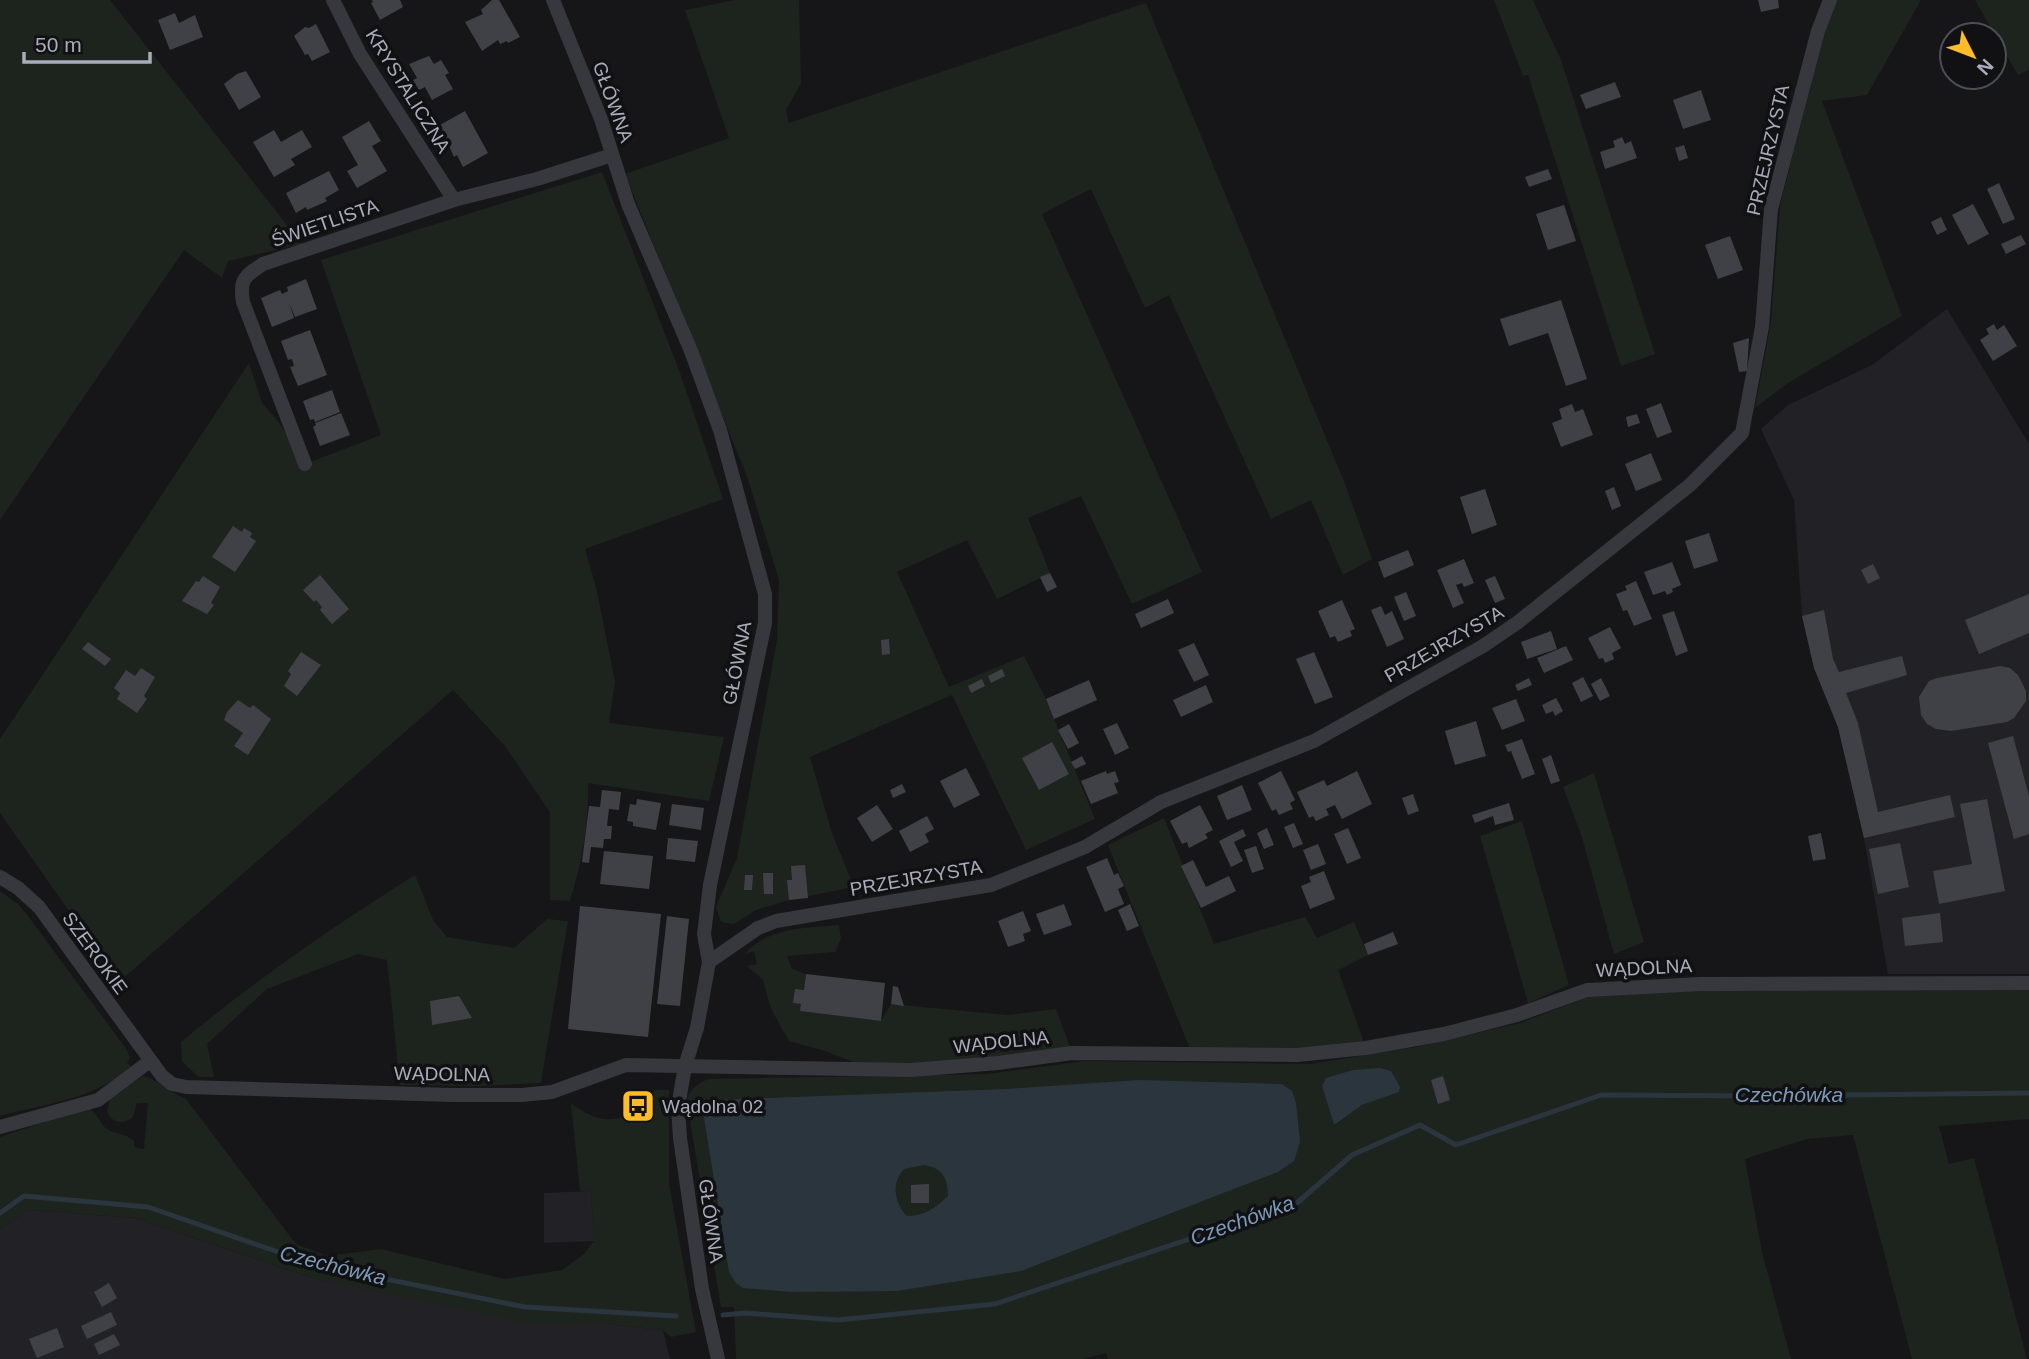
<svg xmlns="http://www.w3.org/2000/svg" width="2029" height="1359" viewBox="0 0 2029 1359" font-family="Arial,sans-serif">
<rect width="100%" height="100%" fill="#161619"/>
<!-- built -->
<g fill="#222226">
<path d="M1947 309 2029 444V974H1888L1864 838 1838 728 1814 668 1802 616 1794 500 1761 429 1788 405 1872 365Z"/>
<path d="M591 1191 594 1241 544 1243V1193Z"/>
<path d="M27 1210 136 1218 315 1279 606 1324 663 1330 670 1359H0V1229Z"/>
</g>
<!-- green -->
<g fill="#1c241d" fill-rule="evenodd">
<path d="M0 0H110L302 244 228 261 222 278 184 250 0 520Z"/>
<path d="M735 0H799L801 83 786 110 789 123 1146 3 1345 484 1372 559 1343 575 1311 500 1271 519 1169 295 1145 308 1091 189 1042 214 1202 572 1132 604 1081 496 1028 518 1050 573 997 599 967 540 897 572 949 687 1024 656 1046 699 1095 819 1026 850 952 695 810 757 832 833 854 887 789 900 756 910 734 924 721 922 716 907 737 858 777 640 779 580 748 479 625 174 729 138 685 10Z"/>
<path d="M1494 0H1533L1561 60 1655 354 1621 366 1528 75 1523 76Z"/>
<path d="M1837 0H1921L1867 95 1822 101 1902 316 1788 383 1755 408 1771 322 1780 205 1825 31Z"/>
<path d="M1975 0H2029V70L2018 75Z"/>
<path d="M602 172 679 370 723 499 585 549 596 587 615 682 609 723 724 737 709 801 588 783C589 824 582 862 570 901L550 900V812L505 746 453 690 119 982 0 813V739L249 363 262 403 278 421 305 464 381 435 321 260Z"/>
<path d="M1594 773 1644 942 1614 954 1582 837 1563 787Z"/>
<path d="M1164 818 1214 944 1305 917 1317 938 1354 922 1368 955 1338 970 1366 1048 1192 1054 1108 845Z"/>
<path d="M1522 821 1569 985 1528 1003 1480 836Z"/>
<path d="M415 875 433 920 447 937 514 948 547 919 568 921 541 1083 480 1086 400 1085 387 960 358 954 267 989 207 1044 214 1077H199L182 1062 181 1042C255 980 334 926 415 875Z"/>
<path d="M0 891 18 904 28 916 127 1050 130 1058 127 1063 131 1066C97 1099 44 1104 0 1116Z"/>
<path d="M839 925 841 939 835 952 787 956 792 969 806 974 804 990 795 989 794 1003 801 1004V1011L881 1021 891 1004 1007 1015 1056 1009 1072 1053 871 1069 825 1051 789 1041 771 1009 763 980 747 966 757 964 754 951 744 954C770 927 804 928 839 925Z"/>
<path d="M1665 989H2029V1119L1939 1126 1949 1164 1974 1158 2027 1359H1912L1853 1135 1807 1139 1745 1159 1762 1252 1791 1359H1108L1106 1353 1082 1359H736L734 1307H721L687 1102C688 1090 697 1084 708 1079L987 1074 1085 1061 1310 1064 1416 1047 1520 1023 1596 994ZM1322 1086 1398 1092 1362 1105 1334 1125Z"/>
<path d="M143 1076C159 1080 171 1093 186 1099L296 1244 327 1256 381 1249 505 1279 562 1270 584 1254 594 1241 591 1191H580L571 1103C604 1130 630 1122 655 1090H669V1184L696 1332 671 1337 663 1330 606 1324 525 1323 315 1279 136 1218 27 1210 0 1229V1137L86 1108C98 1111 98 1122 107 1129 116 1135 126 1133 134 1141V1147L144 1149 148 1103H137L133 1117C123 1125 112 1124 107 1111L110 1099Z"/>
</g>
<!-- water -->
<g fill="#2b353e" fill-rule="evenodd">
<path d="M1380 1068 1391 1071 1400 1087 1399 1092 1362 1105 1334 1125 1322 1086 1326 1078 1353 1070Z"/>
<path d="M1140 1080 1282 1084 1292 1091 1296 1103 1300 1142 1294 1161 1278 1172 1021 1271 897 1291 791 1292 743 1288 736 1283 729 1272 703 1112 706 1106 715 1100 1006 1089ZM923 1165C942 1167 948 1178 948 1196 935 1208 925 1216 907 1216 894 1203 891 1183 904 1169Z"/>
</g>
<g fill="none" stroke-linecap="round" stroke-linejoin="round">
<!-- stream -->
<g stroke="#2b353e" stroke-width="5">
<path d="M0 1213 24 1196 148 1207 316 1265 525 1307 676 1316"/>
<path d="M723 1315 745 1313 838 1320 995 1304 1297 1203 1352 1155 1420 1125 1456 1145 1601 1095 1761 1096 2029 1093"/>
</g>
</g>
<!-- building -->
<g fill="#404146">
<path d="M372 0H400L403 7 380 20 371 3 373 2Z"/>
<path d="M492 0H499L520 37 508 43 507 41 500 44 498 40 482 51 465 22 483 14 481 10Z"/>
<path d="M1758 0H1778L1779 8 1761 12Z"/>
<path d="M175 13 179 23 195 15 203 37 170 50 158 20Z"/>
<path d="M316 24 330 52 312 61 308 54 305 55 294 36 305 27 309 28Z"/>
<path d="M429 56 434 64 441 60 449 73 445 75 453 89 432 100 425 87 419 90 413 80 417 78 409 64Z"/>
<path d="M246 71 261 97 239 110 224 84 237 74Z"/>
<path d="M1615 82 1621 97 1586 109 1580 95Z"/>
<path d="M1701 90 1711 120 1683 129 1673 100Z"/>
<path d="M465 111 488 153 463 167 457 155 454 157 440 125Z"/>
<path d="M369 121 381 141 372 146 387 171 357 188 347 171 358 165 342 137Z"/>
<path d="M274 130 281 142 302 130 312 147 291 159 295 165 274 177 253 142Z"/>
<path d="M1622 137 1625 144 1631 141 1637 158 1605 169 1600 152 1615 147 1613 141Z"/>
<path d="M1684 145 1688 158 1679 161 1675 148Z"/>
<path d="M1548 169 1552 179 1529 187 1525 177Z"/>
<path d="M329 171 339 190 325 198 327 201 323 203 307 210 306 207 296 213 286 193Z"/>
<path d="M1999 183 2015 219 2003 224 1987 189Z"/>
<path d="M1973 204 1989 234 1968 245 1952 215Z"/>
<path d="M1564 205 1576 241 1548 250 1536 214Z"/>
<path d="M1941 217 1947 230 1937 235 1931 222Z"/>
<path d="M2021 235 2026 244 2006 254 2001 244Z"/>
<path d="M1730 236 1743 270 1718 279 1705 245Z"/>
<path d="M306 279 317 309 295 317 289 303 294 318 272 327 261 298 280 290 282 294 288 291 287 287Z"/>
<path d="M1561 300 1587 379 1566 386 1548 333 1509 346 1500 319Z"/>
<path d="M1994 324 1997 330 2004 325 2017 346 1993 361 1980 340 1989 334 1986 329Z"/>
<path d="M310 330 327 375 298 386 290 367 294 366 292 359 288 360 281 341Z"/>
<path d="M1749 338 1747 371 1739 372 1733 343Z"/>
<path d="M332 390 340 412 315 422 314 419 310 420 303 401Z"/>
<path d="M1661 403 1672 432 1657 438 1646 409Z"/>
<path d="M1572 404 1575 412 1583 409 1593 435 1561 447 1552 423 1562 419 1559 409Z"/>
<path d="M341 413 350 435 320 446 313 427 316 425 315 423Z"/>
<path d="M1637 414 1640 423 1628 427 1626 417Z"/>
<path d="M1651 453 1662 480 1636 491 1625 464Z"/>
<path d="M1614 487 1621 506 1612 510 1605 491Z"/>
<path d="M1485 489 1497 525 1472 534 1460 497Z"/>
<path d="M233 526 242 532 244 528 252 533 250 537 256 541 235 572 212 557Z"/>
<path d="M1709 533 1718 561 1694 569 1685 541Z"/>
<path d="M1408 550 1414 565 1384 578 1378 562Z"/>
<path d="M1464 559 1474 583 1464 587 1462 583 1456 585 1464 603 1453 608 1437 570Z"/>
<path d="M1672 562 1681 585 1672 589 1673 592 1667 595 1665 591 1653 595 1644 572Z"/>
<path d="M1873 564 1880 578 1868 584 1861 570Z"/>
<path d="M1050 573 1057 587 1047 592 1040 577Z"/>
<path d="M320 575 349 609 332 624 320 610 322 607 316 600 314 602 303 590Z"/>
<path d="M203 576 220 587 211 603 214 605 207 614 182 601 196 581 199 582Z"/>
<path d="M1495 576 1505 599 1495 603 1485 580Z"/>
<path d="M1636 581 1652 619 1634 626 1627 610 1623 611 1616 594 1627 590 1625 586Z"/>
<path d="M1406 592 1416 616 1404 621 1394 597Z"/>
<path d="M2029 594V633L1979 654 1965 620Z"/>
<path d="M1168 599 1174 613 1141 628 1135 614Z"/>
<path d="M1342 600 1355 629 1350 631 1352 636 1338 642 1335 636 1330 638 1318 611Z"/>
<path d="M1381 606 1385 615 1392 611 1404 639 1387 647 1371 610Z"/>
<path d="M1824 610 1833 659 1839 672 1902 656 1907 675 1846 693 1858 723 1878 812 1950 795 1955 817 1864 838 1838 727 1814 668 1802 616Z"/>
<path d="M1674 611 1688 651 1676 656 1662 615Z"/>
<path d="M1610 627 1621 648 1612 653 1614 659 1605 663 1603 658 1599 659 1588 638Z"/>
<path d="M1551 631 1557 649 1527 659 1521 642Z"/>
<path d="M889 639 890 654 882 655 881 640Z"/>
<path d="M88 642 111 659 105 666 82 649Z"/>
<path d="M1194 643 1209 675 1194 682 1178 650Z"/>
<path d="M1566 646 1573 660 1544 673 1537 658Z"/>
<path d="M301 652 321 665 297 696 284 686 291 674 288 671Z"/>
<path d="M1314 652 1333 697 1315 704 1296 659Z"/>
<path d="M2000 666 2010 668 2018 675 2026 691V701L2014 718 2007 722 1951 731 1936 729 1927 724 1921 715 1919 697 1929 681 1937 678Z"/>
<path d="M141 668 155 677 144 696 147 699 137 713 117 699 120 693 114 688 126 670 135 676Z"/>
<path d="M1002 669 1005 676 991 683 988 676Z"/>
<path d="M1583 677 1593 696 1581 702 1572 683Z"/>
<path d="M1529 678 1532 685 1518 691 1515 685Z"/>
<path d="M1601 678 1610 696 1600 701 1591 684Z"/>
<path d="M982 679 985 686 971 693 968 686Z"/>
<path d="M1089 680 1097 700 1054 719 1046 699Z"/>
<path d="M1206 685 1213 702 1181 717 1173 700Z"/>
<path d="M1556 698 1563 711 1555 716 1553 711 1546 714 1542 705Z"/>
<path d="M1516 699 1525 721 1502 730 1492 708Z"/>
<path d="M238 700 250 708 253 705 271 719 248 755 234 746 243 733 224 720 227 712Z"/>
<path d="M1476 721 1486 756 1455 765 1445 731Z"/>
<path d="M1117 723 1129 748 1115 755 1103 729Z"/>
<path d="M1069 724 1079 743 1068 749 1058 730Z"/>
<path d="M2013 736 2029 796V834L2014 839 1988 743Z"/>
<path d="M1522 739 1535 774 1522 779 1511 751 1508 752 1505 745Z"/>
<path d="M1052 742 1069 774 1039 790 1022 758Z"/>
<path d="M1551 755 1560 781 1551 784 1542 759Z"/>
<path d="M1082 756 1086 764 1075 769 1071 762Z"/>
<path d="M966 768 980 795 954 808 940 781Z"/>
<path d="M1106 771 1107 774 1115 771 1119 782 1114 783 1118 793 1091 804 1081 781Z"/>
<path d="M1281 771 1295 800 1290 803 1293 809 1279 815 1276 809 1272 811 1258 783Z"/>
<path d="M1357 771 1372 804 1342 819 1335 805 1326 809 1329 815 1316 821 1313 816 1309 818 1297 792 1324 780 1327 786Z"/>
<path d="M902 784 906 792 893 798 890 790Z"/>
<path d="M1242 785 1252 810 1227 820 1217 796Z"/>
<path d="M602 790 621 792 619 810 609 809 607 826H612L611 839H604L603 848 591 847 589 863 582 862 589 806 600 807Z"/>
<path d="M1413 794 1419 811 1408 815 1402 798Z"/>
<path d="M637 799 661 803 656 830 633 826V822L627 821 630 804 636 805Z"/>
<path d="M1987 799 2005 891 1939 904 1933 871 1972 864 1960 804Z"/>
<path d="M1509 803 1514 820 1495 825 1493 816 1475 823 1472 815Z"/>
<path d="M672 804 704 808 701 830 669 825Z"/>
<path d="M877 805 893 829 872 842 857 818Z"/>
<path d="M1200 805 1213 830 1205 834 1208 838 1189 848 1187 842 1182 844 1170 821Z"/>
<path d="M927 816 934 829 925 834 929 842 910 852 899 831Z"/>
<path d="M1294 823 1303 844 1293 848 1284 827Z"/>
<path d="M1267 828 1274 845 1264 849 1257 833Z"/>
<path d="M1348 828 1361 858 1347 864 1334 834Z"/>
<path d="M1243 829 1246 836 1234 842 1243 861 1231 867 1219 841Z"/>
<path d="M1821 833 1826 859 1813 861 1808 836Z"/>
<path d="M668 838 698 841 695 862 666 859Z"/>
<path d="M1900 843 1909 887 1878 894 1869 849Z"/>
<path d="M1318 844 1326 864 1311 870 1303 850Z"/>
<path d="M1256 846 1264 869 1252 873 1244 850Z"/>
<path d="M604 851 653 856 649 889 600 884Z"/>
<path d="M1107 858 1114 875 1118 873 1124 886 1118 889 1124 904 1105 912 1086 867Z"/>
<path d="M1193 860 1206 887 1229 876 1236 891 1201 908 1181 866Z"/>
<path d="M805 865 808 898 789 900 787 880H792L791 866Z"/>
<path d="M1324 871 1335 899 1310 909 1301 886 1311 882 1309 877Z"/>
<path d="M763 873H773V894H764Z"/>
<path d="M745 875H753L752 890H744Z"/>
<path d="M1064 904 1072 925 1044 935 1036 914Z"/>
<path d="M1130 904 1139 926 1127 931 1118 910Z"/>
<path d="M580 906 661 914 648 1037 568 1029Z"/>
<path d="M1023 911 1031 931 1023 934 1025 941 1008 947 998 921Z"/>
<path d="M1940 913 1943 942 1905 946 1902 918Z"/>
<path d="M667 916 689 919 680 1006 657 1004Z"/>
<path d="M1393 932 1398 944 1368 955 1364 944Z"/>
<path d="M806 974 885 983 881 1021 800 1011 801 1004 793 1003 795 989 804 990Z"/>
<path d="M893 986 898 987 904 1006 891 1004Z"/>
<path d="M459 996 472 1018 432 1025 430 1001Z"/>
<path d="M1443 1076 1450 1100 1438 1104 1431 1080Z"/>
<path d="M929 1184V1203H911V1185Z"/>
<path d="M109 1283 117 1298 102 1307 94 1292Z"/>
<path d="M111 1312 117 1325 87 1339 81 1326Z"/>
<path d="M57 1328 64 1347 37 1358 29 1339Z"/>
<path d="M114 1334 120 1345 99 1355 94 1344Z"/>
</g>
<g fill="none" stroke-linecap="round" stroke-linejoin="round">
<!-- street -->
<g stroke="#37383e" stroke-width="14">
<path d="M333 0 360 54 454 200"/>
<path d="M553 0 601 119 628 204 691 351 720 430 765 594V623L710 885 704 934 709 962 697 1028 685 1066 678 1107 680 1138 702 1289 718 1359"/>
<path d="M305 464 243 302C239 279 245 276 263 264L454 200 537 179 612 155"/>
<path d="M0 877 18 888 39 907 162 1076 172 1084 186 1087 451 1095H522L552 1092 626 1065 911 1070 998 1063 1072 1053 1297 1055 1366 1048 1444 1034 1517 1015 1587 990 1701 984 2029 983"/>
<path d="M709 962 758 928 776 921 991 885 1085 847 1161 802 1314 741 1483 646 1517 623 1690 485 1742 433 1762 327 1771 209 1818 31 1830 0"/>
<path d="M0 1127 98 1100 150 1061"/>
</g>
</g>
<!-- icons -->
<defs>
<symbol id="bus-square" viewBox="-11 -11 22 22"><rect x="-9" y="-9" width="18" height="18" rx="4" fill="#febc29" stroke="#111114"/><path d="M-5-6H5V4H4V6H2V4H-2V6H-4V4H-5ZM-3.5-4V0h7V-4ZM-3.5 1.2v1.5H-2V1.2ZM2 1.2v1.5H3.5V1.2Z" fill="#111"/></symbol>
</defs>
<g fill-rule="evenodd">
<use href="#bus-square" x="619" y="1087" width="38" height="38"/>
</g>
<g text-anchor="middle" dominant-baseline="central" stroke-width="7" stroke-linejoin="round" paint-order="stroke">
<!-- street labels -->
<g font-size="19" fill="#a8adb9" stroke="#111114">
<text transform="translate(408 91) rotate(58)">KRYSTALICZNA</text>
<text transform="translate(613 102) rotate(70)">GŁÓWNA</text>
<text transform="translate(1768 150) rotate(-77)">PRZEJRZYSTA</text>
<text transform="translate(325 223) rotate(-19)">ŚWIETLISTA</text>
<text transform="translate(1444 644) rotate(-30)">PRZEJRZYSTA</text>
<text transform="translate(737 663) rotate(-79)">GŁÓWNA</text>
<text transform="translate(916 878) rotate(-10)">PRZEJRZYSTA</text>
<text transform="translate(95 953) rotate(54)">SZEROKIE</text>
<text transform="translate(1644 968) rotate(-3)">WĄDOLNA</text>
<text transform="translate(1001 1042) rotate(-6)">WĄDOLNA</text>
<text transform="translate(442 1074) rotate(1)">WĄDOLNA</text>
<text transform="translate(711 1221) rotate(82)">GŁÓWNA</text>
</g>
<!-- poi labels -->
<g font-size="19" fill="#a8adb9" stroke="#111114" text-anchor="start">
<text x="662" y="1106">Wądolna 02</text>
</g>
<!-- water labels -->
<g font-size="21" font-style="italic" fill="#7d9ab7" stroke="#111114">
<text x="1789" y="1094">Czechówka</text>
<text transform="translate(1242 1220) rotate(-20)">Czechówka</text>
<text transform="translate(333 1265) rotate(14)">Czechówka</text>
</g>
</g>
<!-- north arrow -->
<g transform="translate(1973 56) rotate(132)"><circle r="33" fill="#111114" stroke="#4d4f56" stroke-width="2"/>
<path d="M0-5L12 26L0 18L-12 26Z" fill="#febc29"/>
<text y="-10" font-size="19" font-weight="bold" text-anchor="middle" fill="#a8adb9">N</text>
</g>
<!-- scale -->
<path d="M24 52v10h126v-10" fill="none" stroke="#a8adb9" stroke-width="3.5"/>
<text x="35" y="52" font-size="21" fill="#a8adb9" stroke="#111114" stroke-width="5" paint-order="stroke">50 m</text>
</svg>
